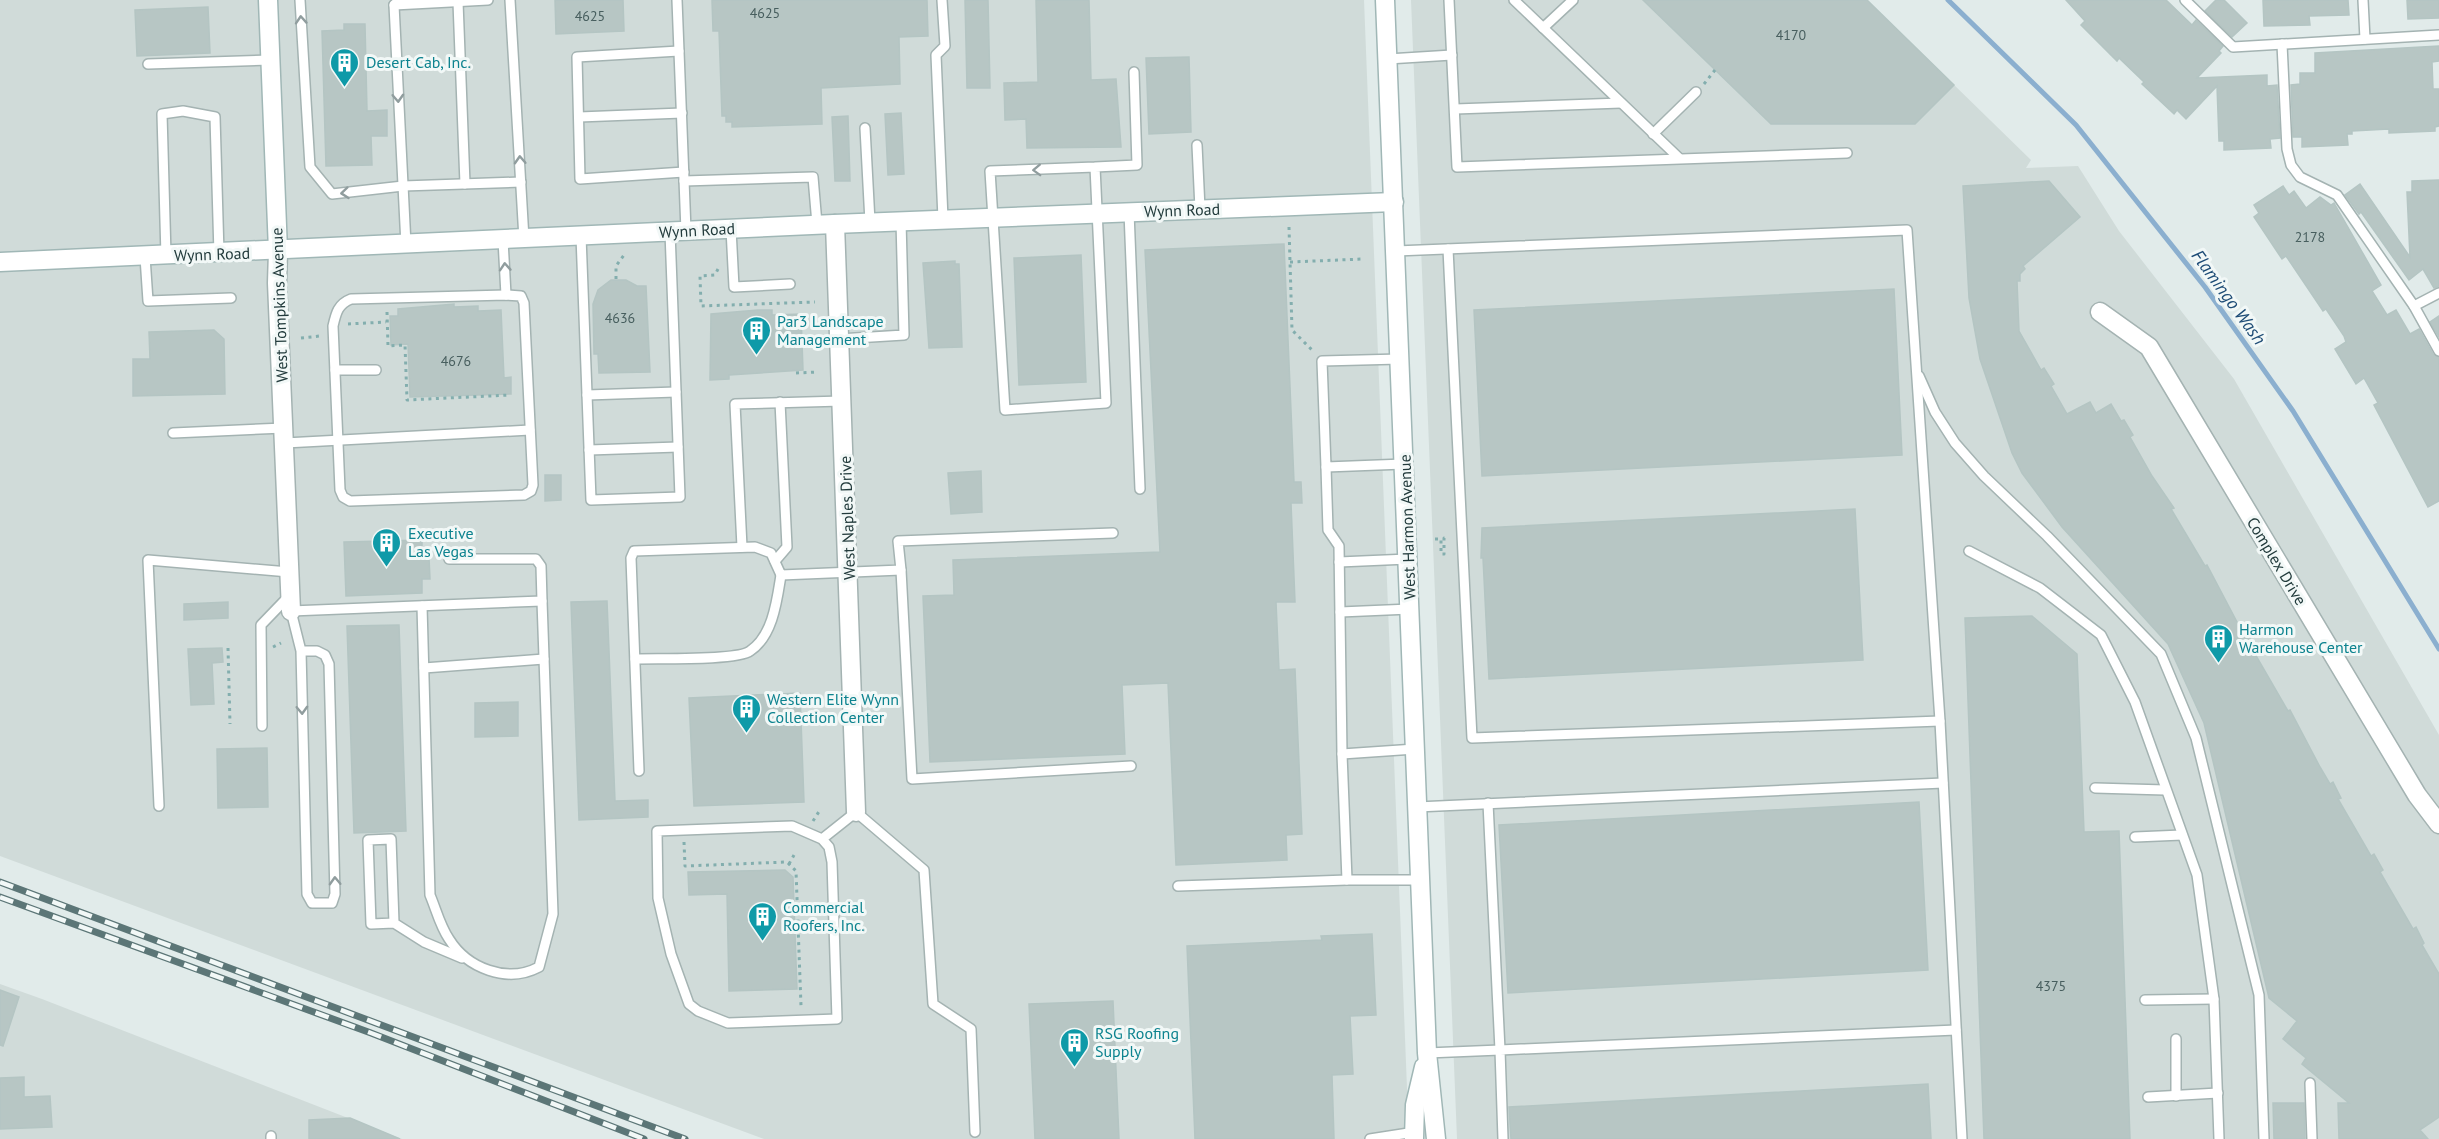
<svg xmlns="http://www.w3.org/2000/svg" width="2439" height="1139" viewBox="0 0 2439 1139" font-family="'PT Sans',sans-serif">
<rect width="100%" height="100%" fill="#e1ebea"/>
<!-- built -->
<g fill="#d0dbd9">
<path d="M0 0H1364L1409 1139H764L0 856Z"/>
<path d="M1411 0H1867L2031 160 2026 168 2078 166 2119 231 2234 379 2439 735V1139H1457Z"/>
<path d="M0 984 42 999 402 1139H0Z"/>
</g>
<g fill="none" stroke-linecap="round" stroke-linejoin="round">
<!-- stream -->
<path stroke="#8bafcf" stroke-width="5" d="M1948 0 2076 125 2205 287 2293 411 2439 649"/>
</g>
<!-- building -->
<g fill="#b7c6c4" stroke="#b4c5c3" stroke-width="1.5">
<path d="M555 0H623L624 31 556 34Z"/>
<path d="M712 0H927L928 36 899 37 900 84 821 88 822 124 732 127V122H726V116H722L719 31H713Z"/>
<path d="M965 0H988L990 88H967Z"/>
<path d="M1036 0H1089L1091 80 1116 79 1121 147 1027 148 1026 119 1005 120 1004 83 1038 82Z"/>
<path d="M1643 0H1867L1954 85 1915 124H1771Z"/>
<path d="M2066 0H2166L2192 25 2196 20 2223 46 2219 51 2221 53 2197 78 2267 75V86L2277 85 2280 138 2270 139 2271 148 2224 150V141H2219L2217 86 2186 119 2177 110 2174 114 2142 84 2144 82 2119 58 2117 61 2081 25 2085 21Z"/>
<path d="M2216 0H2224L2247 23 2232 37 2205 11Z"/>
<path d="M2263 0H2348L2349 15 2309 16 2310 25 2264 26Z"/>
<path d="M2407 0H2439V18L2408 19Z"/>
<path d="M208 7 210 53 137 56 135 10Z"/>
<path d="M344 24H365L367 111 387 110V136H371L372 165 326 166 322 31 344 30Z"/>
<path d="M2439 46V61L2432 62 2433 89H2439V126L2435 127V131L2389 133V129L2352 131V134H2347L2348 145 2302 147V137H2293L2291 85 2300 84V73H2315V53Z"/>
<path d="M1189 57 1191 132 1149 134 1146 58Z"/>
<path d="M901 113 904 174 888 175 885 114Z"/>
<path d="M848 116 850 181H835L832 117Z"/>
<path d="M2439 180V286L2434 288 2423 269 2409 280 2361 212 2359 214 2345 195 2360 184 2410 257 2407 192H2412V181Z"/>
<path d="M2049 181 2080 217 2023 266 2025 269 2020 274V281H2017L2019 331 2041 370 2044 368 2054 384 2051 386 2067 414 2090 402 2096 413 2111 404 2121 421 2124 420 2133 435 2130 437 2152 476 2174 508 2171 509 2205 566 2207 565 2246 639 2249 637 2258 653 2255 654 2288 711 2290 710 2320 767 2330 784 2333 782 2341 798 2338 799 2371 856 2374 854 2383 870 2380 872 2413 929 2416 927 2424 943 2422 945 2439 974V1117L2420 1130 2428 1139H2339L2338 1103H2349L2302 1064 2306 1058 2283 1039 2297 1021 2269 998 2204 723 2168 644 2062 527 2022 473 2012 453 1980 359 1969 298 1963 186Z"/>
<path d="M2283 186 2289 195 2294 191 2306 208 2320 197 2331 205 2334 203 2381 285 2372 291 2387 315 2396 310 2410 334 2419 329 2433 354 2439 358V501L2428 507 2374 405 2378 403 2364 378 2356 384 2335 349 2346 342 2344 336 2326 309 2323 311 2286 256 2282 259 2254 217 2259 213 2254 205Z"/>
<path d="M1284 244 1294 482H1301L1302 503H1291L1295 602H1276L1279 670 1295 669 1302 834 1286 835 1287 860 1176 865 1168 683 1122 685 1125 754 930 762 923 596 954 595 953 560 1160 552 1145 250Z"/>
<path d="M1081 255 1086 382 1019 385 1014 258Z"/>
<path d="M955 261V264H959L962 347 929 348 923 263Z"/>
<path d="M611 280H626L637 286H646L650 372 599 373 598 354H594L593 304 598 290Z"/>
<path d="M1894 289 1902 455 1482 476 1474 310Z"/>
<path d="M454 304V307L478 306V311L501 310 504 378 511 377V394L410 397 408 344 391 345 390 316H398V309Z"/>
<path d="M758 310H772V315L801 314 803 370 729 375V379L710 380 711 314Z"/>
<path d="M2439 316V337L2430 322Z"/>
<path d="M214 330 224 339 225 394 133 396V359H150L149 332Z"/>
<path d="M981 471 982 512 951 514 948 473Z"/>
<path d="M545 475H561V500L545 501Z"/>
<path d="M1855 509 1863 660 1489 679 1483 558H1481L1482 528Z"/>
<path d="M422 540V558H429L430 579H422V593L346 596 344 542Z"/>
<path d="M607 601 615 801 648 800V817L579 820 571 602Z"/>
<path d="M228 602V618L184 620V604Z"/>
<path d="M2032 616 2077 654 2084 832 2119 831 2130 1139H1984L1965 618Z"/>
<path d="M399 625 406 831 354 833 347 626Z"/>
<path d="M222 648 223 662 212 663 214 704 191 705 188 649Z"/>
<path d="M800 693 804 802 694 806 689 698Z"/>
<path d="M518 702V736L475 737V703Z"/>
<path d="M267 748 268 807 218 808 217 749Z"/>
<path d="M1919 802 1928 970 1508 993 1499 825Z"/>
<path d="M785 870 793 877 797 989 729 991 727 894 689 895 688 872Z"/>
<path d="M1372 934 1376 1015 1350 1016 1353 1074 1332 1075 1334 1139H1195L1187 946 1322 940 1321 936Z"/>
<path d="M0 990 19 997 3 1046 0 1045Z"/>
<path d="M1113 1001 1119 1139H1035L1029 1004Z"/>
<path d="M24 1077V1097L50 1096 52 1127 0 1129V1078Z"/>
<path d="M1928 1084 1931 1139H1511L1509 1107Z"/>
<path d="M2273 1103H2304L2305 1139H2274Z"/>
<path d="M350 1118 400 1139H309V1120Z"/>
</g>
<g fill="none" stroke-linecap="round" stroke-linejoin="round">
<defs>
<g id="lane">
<path d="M300 0 310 167 332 194 403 186 521 182"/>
<path d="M399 0 394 5 406 245"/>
<path d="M510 0 524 239"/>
<path d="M677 0 686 231"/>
<path d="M942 0 945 46 936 55 943 219"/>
<path d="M1449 0 1457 167 1847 153"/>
<path d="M1514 0 1679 158"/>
<path d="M2185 0 2233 47 2439 35"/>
<path d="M2363 0 2365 39"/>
<path d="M458 2 465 184"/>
<path d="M394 5 488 0"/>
<path d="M1543 28 1573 0"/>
<path d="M2282 44 2287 149 2291 165 2300 177 2337 195 2414 306 2439 351"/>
<path d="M679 51 577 57 580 179 684 172"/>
<path d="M1388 59 1452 55"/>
<path d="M148 64 270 60"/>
<path d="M1455 109 1621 103"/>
<path d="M579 117 682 113"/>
<path d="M865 128 870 222"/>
<path d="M1653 134 1696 92"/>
<path d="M1197 145 1200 209"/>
<path d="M1095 167 990 171 1005 410 1106 403 1095 167 1137 165 1134 72"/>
<path d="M684 181 813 177 817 224"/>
<path d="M1129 212 1140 489"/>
<path d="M731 229 734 287 790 284"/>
<path d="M581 236 591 500 680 497 670 232"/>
<path d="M503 240 506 295"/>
<path d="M1448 249 1472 738 1940 721"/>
<path d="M1396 251 1907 230 1940 721 1962 1139"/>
<path d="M166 256 162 114 183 111 215 117 219 254"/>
<path d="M145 257 148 301 231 298"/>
<path d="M506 295 521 296 524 303 533 485 531 491 524 495 350 501 343 497 340 490 333 326C336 313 338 304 351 299Z"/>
<path d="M2414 306 2439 293"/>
<path d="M839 339 904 335 901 221"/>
<path d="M1400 359 1322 361 1326 467 1404 464"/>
<path d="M335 370H376"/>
<path d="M1919 376 1935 412 1955 443 1984 476 2047 536 2161 654 2196 738 2259 995 2264 1139"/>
<path d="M587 395 676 392"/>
<path d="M173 433 284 428"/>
<path d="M285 443 530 430"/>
<path d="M589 450 678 447"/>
<path d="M742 547 735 404 842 401"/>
<path d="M1969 551 2040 588 2101 635 2135 702 2197 875 2214 999 2219 1139"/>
<path d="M775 561 787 547 780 402"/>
<path d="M1339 562 1408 559"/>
<path d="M901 570 912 779 1131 766"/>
<path d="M422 606 430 895C436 909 440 926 449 939 467 968 507 984 539 967L553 914 542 601"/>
<path d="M1340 612 1410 609"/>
<path d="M301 651H317L325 655 329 664 335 894 332 903H312L307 894 301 651 291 611 542 601 541 566 536 559H449"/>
<path d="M635 659C655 658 737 661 750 651 773 636 777 600 781 575"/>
<path d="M424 668 544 659"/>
<path d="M262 726 261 625 288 597"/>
<path d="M1342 754 1415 749"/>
<path d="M639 771 631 558 634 551 755 547 771 553 781 575 901 570 898 541 1113 533"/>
<path d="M2095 788 2165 790"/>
<path d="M159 806 148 560 289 572"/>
<path d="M1417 807 1943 783"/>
<path d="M2135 837 2182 835"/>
<path d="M822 839 829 847 832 862 837 1019 728 1023 698 1011 689 1004 671 954 658 898 657 831 792 826 822 839 856 812 924 870 933 1004 971 1029 975 1132"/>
<path d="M1347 880H1420"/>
<path d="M1178 886 1347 880 1342 754 1339 546 1328 530 1326 467"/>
<path d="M394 923 391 839 368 840 371 924 394 923 424 942 462 958"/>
<path d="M2145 1000 2214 999"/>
<path d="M2176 1039V1096"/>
<path d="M1427 1053 1500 1050 1488 803"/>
<path d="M2310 1083 2312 1139"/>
<path d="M2148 1097 2218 1093"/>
<path d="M271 1136V1139"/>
<path d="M1370 1139 1415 1132"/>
<path d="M1503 1139 1500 1050 1956 1030"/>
</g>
<g id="street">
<path d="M835 224 856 812"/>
<path d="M278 251 277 283 291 611"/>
<path d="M2100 312 2149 347 2417 795 2439 824"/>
</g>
<g id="secondary">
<path d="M268 0 278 251"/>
<path d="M1385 0 1427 1053 1436 1139"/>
<path d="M0 262 834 224 1394 202"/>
<path d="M1414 1139 1415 1105 1424 1067"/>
</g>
</defs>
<!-- lane casing -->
<use href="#lane" stroke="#a4b3b2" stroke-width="12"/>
<!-- street casing -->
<use href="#street" stroke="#a4b3b2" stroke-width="21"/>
<!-- secondary casing -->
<use href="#secondary" stroke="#a0b7b6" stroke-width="21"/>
<!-- path -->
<g stroke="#83aeae" stroke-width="3" stroke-dasharray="3 4.5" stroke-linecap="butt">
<path d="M1704 84 1715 70"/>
<path d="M1289 227 1292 330 1313 351"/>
<path d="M1290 262 1363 259"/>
<path d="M718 269 715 275 700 276 701 306 815 302"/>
<path d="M616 279V266L624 255"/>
<path d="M387 312 388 346 405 345 407 400 510 395"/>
<path d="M348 324 386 322"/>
<path d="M301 338 320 336"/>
<path d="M796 373 817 372"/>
<path d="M1435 539H1441V554H1444V538H1446"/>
<path d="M273 647 281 643"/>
<path d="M228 648 230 724"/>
<path d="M813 821 820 810"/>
<path d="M684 842 685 866 787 862 796 871 801 1006"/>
<path d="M789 864 794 855"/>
</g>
<!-- lane -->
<use href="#lane" stroke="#fff" stroke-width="9"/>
<!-- street -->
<use href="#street" stroke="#fff" stroke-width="18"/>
<!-- secondary -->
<use href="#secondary" stroke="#fff" stroke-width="18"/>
<defs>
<g id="rail">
<path d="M0 882 685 1139"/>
<path d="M0 897 371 1033 644 1139"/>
</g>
</defs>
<!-- rail casing -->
<use href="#rail" stroke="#5c7677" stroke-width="7"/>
<!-- rail -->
<use href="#rail" stroke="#f2f8f7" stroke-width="4.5" stroke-dasharray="14" stroke-linecap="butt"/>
</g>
<!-- one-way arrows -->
<defs><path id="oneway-chevron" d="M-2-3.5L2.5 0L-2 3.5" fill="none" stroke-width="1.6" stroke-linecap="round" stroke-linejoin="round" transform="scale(1.5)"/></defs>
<g stroke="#909d9e">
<use href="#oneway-chevron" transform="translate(301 20) rotate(-94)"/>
<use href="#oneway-chevron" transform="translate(398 98) rotate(87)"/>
<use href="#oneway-chevron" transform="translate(520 160) rotate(-93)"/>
<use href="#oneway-chevron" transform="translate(1037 170) rotate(178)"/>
<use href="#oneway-chevron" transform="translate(345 193) rotate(174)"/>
<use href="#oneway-chevron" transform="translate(505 267) rotate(-94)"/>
<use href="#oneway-chevron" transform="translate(302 710) rotate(88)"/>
<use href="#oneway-chevron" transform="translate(335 881) rotate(-92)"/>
</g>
<!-- icons -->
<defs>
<symbol id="building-pin" viewBox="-11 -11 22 30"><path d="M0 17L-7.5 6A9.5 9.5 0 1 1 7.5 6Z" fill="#0f9aa8" stroke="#f2f8f7"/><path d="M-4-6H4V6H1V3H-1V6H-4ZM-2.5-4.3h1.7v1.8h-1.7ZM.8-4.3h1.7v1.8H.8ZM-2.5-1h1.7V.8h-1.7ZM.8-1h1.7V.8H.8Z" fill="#fff"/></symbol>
</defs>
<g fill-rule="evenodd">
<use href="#building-pin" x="328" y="46" width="33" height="45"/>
<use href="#building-pin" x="740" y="314" width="33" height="45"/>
<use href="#building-pin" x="370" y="526" width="33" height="45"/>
<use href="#building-pin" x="2202" y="622" width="33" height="45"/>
<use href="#building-pin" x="730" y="692" width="33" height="45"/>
<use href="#building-pin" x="746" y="900" width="33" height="45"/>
<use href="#building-pin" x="1058" y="1026" width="33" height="45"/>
</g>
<g text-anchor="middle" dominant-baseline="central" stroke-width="6" stroke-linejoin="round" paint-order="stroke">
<!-- number labels -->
<g font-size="14" fill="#475e5e">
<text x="765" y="13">4625</text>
<text x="590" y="16">4625</text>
<text x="1791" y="35">4170</text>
<text x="2310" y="237">2178</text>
<text x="620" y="318">4636</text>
<text x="456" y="361">4676</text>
<text x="2051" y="986">4375</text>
</g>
<!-- culture labels -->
<g font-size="16" fill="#0d838f" stroke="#f2f8f7" text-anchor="start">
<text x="366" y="62">Desert Cab, Inc.</text>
<text x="777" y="321">Par3 Landscape<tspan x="777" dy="18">Management</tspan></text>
<text x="408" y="533">Executive<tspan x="408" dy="18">Las Vegas</tspan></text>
<text x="2239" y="629">Harmon<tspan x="2239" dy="18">Warehouse Center</tspan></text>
<text x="767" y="699">Western Elite Wynn<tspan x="767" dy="18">Collection Center</tspan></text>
<text x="783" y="907">Commercial<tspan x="783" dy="18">Roofers, Inc.</tspan></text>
<text x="1095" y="1033">RSG Roofing<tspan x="1095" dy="18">Supply</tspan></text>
</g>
<!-- street labels -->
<g font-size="16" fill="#223b3c" stroke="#f2f8f7">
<text transform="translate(1182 210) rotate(-2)">Wynn Road</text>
<text transform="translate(697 230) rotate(-3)">Wynn Road</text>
<text transform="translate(212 254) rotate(-2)">Wynn Road</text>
<text transform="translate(279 305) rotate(-92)">West Tompkins Avenue</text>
<text transform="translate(847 518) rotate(-92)">West Naples Drive</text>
<text transform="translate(1407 527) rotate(-92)">West Harmon Avenue</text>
<text transform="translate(2277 561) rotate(59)">Complex Drive</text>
</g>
<!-- water labels -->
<g font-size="18" font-style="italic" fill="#1e4c76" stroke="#f2f8f7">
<text transform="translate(2229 297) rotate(54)">Flamingo Wash</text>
</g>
</g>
</svg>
